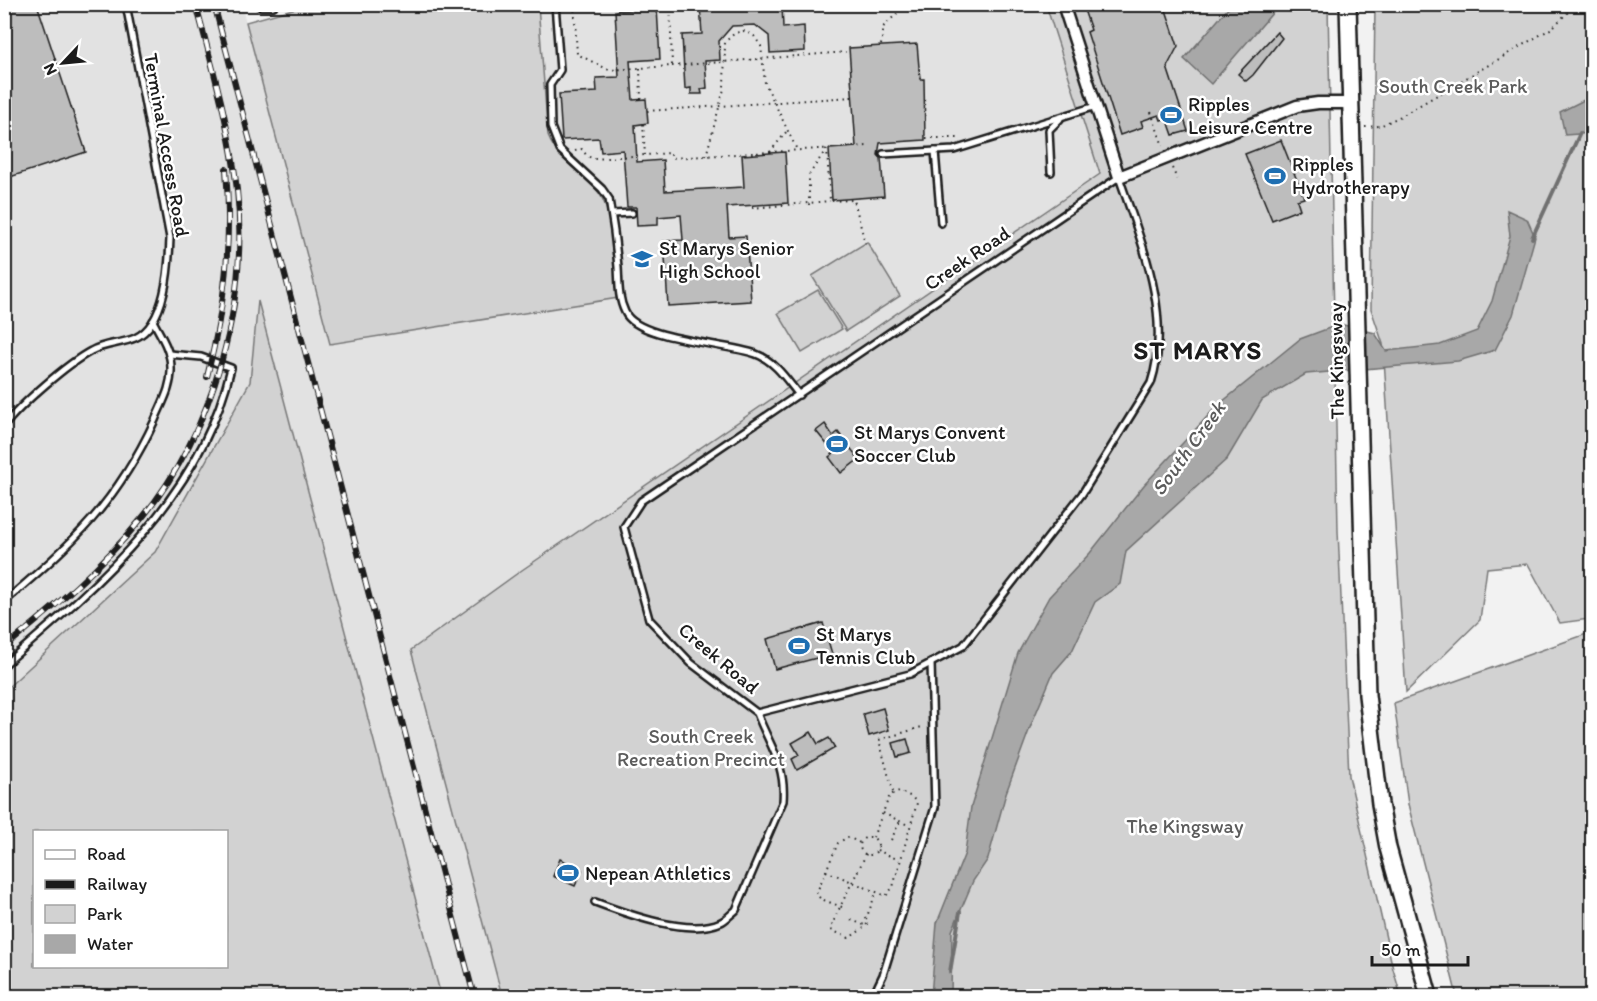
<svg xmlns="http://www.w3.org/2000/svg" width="1597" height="1001" viewBox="0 0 1597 1001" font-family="Itim,sans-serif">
<rect width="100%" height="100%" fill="#f2f2f2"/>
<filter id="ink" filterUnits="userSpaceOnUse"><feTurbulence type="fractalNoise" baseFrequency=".0167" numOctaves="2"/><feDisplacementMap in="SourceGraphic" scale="12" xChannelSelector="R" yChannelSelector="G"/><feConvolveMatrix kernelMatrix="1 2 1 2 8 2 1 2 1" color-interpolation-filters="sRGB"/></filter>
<g filter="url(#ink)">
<!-- built -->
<path fill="#e2e2e2" d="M307 4 1046 5 1101 174 522 570 411 650 502 996H441L259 303 250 382 155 552 5 690V5H241L246 22Z"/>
<!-- green -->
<g fill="#d2d2d2" stroke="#777" stroke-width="1.5" fill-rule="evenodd">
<path d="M307 5H538L548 136C559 163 583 171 599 193 615 215 615 271 618 298L330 344 246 22Z"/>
<path d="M1046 5H1328L1338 531 1349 776 1393 969 1401 996H502L411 650 522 570 1100 174Z"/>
<path d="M1375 5H1592V628L1590 629 1589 619 1560 623 1528 564 1487 568 1480 620 1406 692 1383 344 1371 309Z"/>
<path d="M867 242 900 296 846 331 812 276Z"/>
<path d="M818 290 842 329 802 353 778 313Z"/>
<path d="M258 301 441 996H5V690L155 552 250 382ZM34 832H226V966H34Z"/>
<path d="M1592 632V996H1457L1408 804 1394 703Z"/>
</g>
<!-- water -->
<g fill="#a8a8a8" stroke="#707070" stroke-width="1.5">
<path d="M1231 5H1267L1274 11 1211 84 1184 59Z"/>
<path d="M1592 96V133L1565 135 1560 112Z"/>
<path d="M1507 210 1527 219 1535 237 1513 315 1495 350 1458 361 1306 374 1262 400 1227 459 1126 551 1120 584 1095 602 1072 651 1053 673 1031 725 1006 793 988 859 973 881 952 931 951 996H931L937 923 965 853 971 807 1018 653 1049 597 1090 553 1144 485 1217 406 1300 339 1340 324 1375 333 1386 351 1440 345 1477 331 1492 301 1510 236Z"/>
</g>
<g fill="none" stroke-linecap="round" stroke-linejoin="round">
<!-- stream -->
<g stroke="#707070" stroke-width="4">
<path d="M1532 238 1580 133"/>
<path d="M950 972 960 912"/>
</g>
</g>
<!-- building -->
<g fill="#bdbdbd" stroke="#1c1c1c" stroke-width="1.5">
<path d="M4 4H37L86 152 4 179Z"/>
<path d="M782 4 783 28 804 26 805 51 770 53 769 36 755 25 732 26 719 41 720 60 705 61 707 88 701 89 702 94H691V88L685 89 682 35 702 34 700 5Z"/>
<path d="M1082 4H1164L1178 46 1167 67 1188 131 1173 135 1167 118 1161 120 1159 115 1141 121 1143 127 1120 135 1087 32 1091 30Z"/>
<path d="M657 8 660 59 630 61 633 100 646 99 648 123 635 125 637 162 663 160 665 191 744 187 742 155 785 152 788 203 727 207 729 237 746 236 751 301 668 306 664 241 683 240 681 215 658 217V225L637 226 636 207H627L623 150 601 152 599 138 562 140 559 94 597 92 596 78 619 77 615 11Z"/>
<path d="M1277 32 1282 38 1253 75 1246 81 1238 74Z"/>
<path d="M917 44 920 79H924L925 140 880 143 878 155 881 158 884 196 832 200 829 149 856 147 849 48Z"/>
<path d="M1281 140 1304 198 1297 200 1300 209 1272 220 1245 154Z"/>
<path d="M825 424 833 436 838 432 859 459 841 473 829 457 834 453 816 431Z"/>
<path d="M823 623 832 654 775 669 767 639Z"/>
<path d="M883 708 889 730 869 736 863 714Z"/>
<path d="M811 732 818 744 829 738 835 748 797 770 792 759 799 755 792 743Z"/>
<path d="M907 739 911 753 897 757 893 743Z"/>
<path d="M560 859 582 870 575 886 553 876Z"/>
</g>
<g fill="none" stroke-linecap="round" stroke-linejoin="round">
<defs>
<g id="lane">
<path d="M555 4 560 70 550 85 551 127 560 150 602 189 609 199C613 222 616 245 618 267 619 282 618 298 625 312 637 340 727 343 756 354 775 361 787 380 799 395"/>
<path d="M935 151 941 223"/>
<path d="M883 154 954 150 1096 106"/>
<path d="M1051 172 1049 130 1060 119"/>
<path d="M1119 177C1141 242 1173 314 1151 383L1082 494 963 646 910 674 757 713 691 663 649 619 624 527 641 501Z"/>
<path d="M612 214 632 213"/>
<path d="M4 426C21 404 67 364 91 351 105 343 121 344 135 338 166 324 169 267 170 238L126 4"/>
<path d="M4 602C74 542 116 504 155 420 162 403 172 387 171 368 171 351 161 336 153 321"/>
<path d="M4 665C101 582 201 497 231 368L201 357 169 354"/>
<path d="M595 902C627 914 689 937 721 922 726 920 731 914 736 910L783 801C786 764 769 745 757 713"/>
<path d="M873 996 883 975 935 807 931 663"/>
</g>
<g id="street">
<path d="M261 4H272"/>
<path d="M1063 4 1119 177 1297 106 1318 103H1351"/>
</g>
<path id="secondary" d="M1348 4 1367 695 1380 804 1388 848 1429 996"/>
</defs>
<!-- lane casing -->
<use href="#lane" stroke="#1c1c1c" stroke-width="10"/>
<!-- street casing -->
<use href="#street" stroke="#1c1c1c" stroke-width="15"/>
<!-- secondary casing -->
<use href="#secondary" stroke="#1c1c1c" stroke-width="20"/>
<!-- path -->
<g stroke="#1c1c1c" stroke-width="2" stroke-dasharray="1.5 4.5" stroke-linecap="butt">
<path d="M574 4 577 54 609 70 672 66 670 4"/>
<path d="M881 45 884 26 907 4"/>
<path d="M672 66 846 52"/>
<path d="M640 68 641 100"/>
<path d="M647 111 852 97"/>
<path d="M1151 112 1163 146"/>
<path d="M643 124 645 155"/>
<path d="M1365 127 1380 126 1403 115 1552 28 1576 4"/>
<path d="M926 138H961"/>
<path d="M827 149 830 201 854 200 865 243"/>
<path d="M575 151 582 149 587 156 594 159 671 153V158L868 146"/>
<path d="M770 152 787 131"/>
<path d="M706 156 724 89 725 42 735 33 744 31 754 36 761 46 765 83 797 150"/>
<path d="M1172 168 1177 179"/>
<path d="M809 205V175L827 148"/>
<path d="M752 208 830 201"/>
<path d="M893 792 879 740 925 726"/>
<path d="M883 813 910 826"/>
<circle cx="869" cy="846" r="9"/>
<path d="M891 840 900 821"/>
<path d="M877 850 899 860"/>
<path d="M866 854C860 868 831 922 831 930L849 938 867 926 866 919 876 893"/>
<path d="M826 871 886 896 893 887 917 803 912 797 899 791 890 795 873 837"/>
<path d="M842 907 821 899 816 894 838 843 848 837 860 843"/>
<path d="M851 920 867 926"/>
<path d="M700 996 721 993 738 996"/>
<path d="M755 996 770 992"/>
</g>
<!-- lane -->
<use href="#lane" stroke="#fff" stroke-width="5"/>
<!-- street -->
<use href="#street" stroke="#fff" stroke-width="10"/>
<!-- secondary -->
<use href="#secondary" stroke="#fff" stroke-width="15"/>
<defs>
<g id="rail">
<path d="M214 4 474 996"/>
<path d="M207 377C225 305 232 243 226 169"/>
<path d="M4 648C53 608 102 567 142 518 214 430 249 302 237 190 230 127 212 66 196 4"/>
</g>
</defs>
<!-- rail casing -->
<use href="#rail" stroke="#1c1c1c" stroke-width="6"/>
<!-- rail -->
<use href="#rail" stroke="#fff" stroke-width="4" stroke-dasharray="11" stroke-linecap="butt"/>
</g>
</g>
<!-- icons -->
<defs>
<symbol id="stadium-bare" viewBox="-9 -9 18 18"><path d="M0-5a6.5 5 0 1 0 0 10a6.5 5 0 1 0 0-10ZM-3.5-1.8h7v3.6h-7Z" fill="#1f6fb2" stroke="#fff" stroke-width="2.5" paint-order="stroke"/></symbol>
<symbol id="school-bare" viewBox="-9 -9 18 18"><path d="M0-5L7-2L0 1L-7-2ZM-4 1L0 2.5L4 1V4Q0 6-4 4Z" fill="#1f6fb2" stroke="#fff" stroke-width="2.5" paint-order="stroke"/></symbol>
</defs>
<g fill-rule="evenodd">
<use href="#stadium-bare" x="1156" y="100" width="30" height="30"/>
<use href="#stadium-bare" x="1260" y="161" width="30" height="30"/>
<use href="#school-bare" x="627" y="244" width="30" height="30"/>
<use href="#stadium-bare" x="822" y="429" width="30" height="30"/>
<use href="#stadium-bare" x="784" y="631" width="30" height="30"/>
<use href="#stadium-bare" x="553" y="858" width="30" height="30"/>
</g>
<g text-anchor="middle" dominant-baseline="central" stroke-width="5" stroke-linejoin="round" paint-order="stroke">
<!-- park labels -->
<g font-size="20" fill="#5c5c5c" stroke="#fff">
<text x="1453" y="86">South Creek Park</text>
<text x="701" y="736">South Creek<tspan x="701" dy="23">Recreation Precinct</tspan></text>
<text x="1185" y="826">The Kingsway</text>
</g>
<!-- poi labels -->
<g font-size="20" fill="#1c1c1c" stroke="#fff" text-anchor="start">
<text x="1188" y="104">Ripples<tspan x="1188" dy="23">Leisure Centre</tspan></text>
<text x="1292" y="164">Ripples<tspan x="1292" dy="23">Hydrotherapy</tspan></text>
<text x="659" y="248">St Marys Senior<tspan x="659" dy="23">High School</tspan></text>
<text x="854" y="432">St Marys Convent<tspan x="854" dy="23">Soccer Club</tspan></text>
<text x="816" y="634">St Marys<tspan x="816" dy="23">Tennis Club</tspan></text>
<text x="585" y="873">Nepean Athletics</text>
</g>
<!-- street labels -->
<g font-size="20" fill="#1c1c1c" stroke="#fff">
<text transform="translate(167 145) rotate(80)">Terminal Access Road</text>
<text transform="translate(967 258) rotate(-34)">Creek Road</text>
<text transform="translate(1336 361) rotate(-91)">The Kingsway</text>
<text transform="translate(719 658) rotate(40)">Creek Road</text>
</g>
<!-- water labels -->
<g font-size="21" font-style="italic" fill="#5b5b5b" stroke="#fff">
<text transform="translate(1188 448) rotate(-54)">South Creek</text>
</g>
<!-- district labels -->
<g font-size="26" font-weight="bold" letter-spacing="1.5" fill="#1c1c1c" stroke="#fff">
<text x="1198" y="350">ST MARYS</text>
</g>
</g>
<!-- margin -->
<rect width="1597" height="1001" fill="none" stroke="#fff" stroke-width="24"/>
<rect x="12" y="12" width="1573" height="977" fill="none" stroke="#1c1c1c" stroke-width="2" filter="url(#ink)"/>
<!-- legend -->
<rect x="33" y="830" width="195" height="138" fill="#ffffff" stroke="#a4a4a4" stroke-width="1.5"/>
<rect x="45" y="850" width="30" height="9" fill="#ffffff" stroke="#a4a4a4" stroke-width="1.5"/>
<text x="87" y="860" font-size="18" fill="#1c1c1c">Road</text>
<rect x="45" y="880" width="30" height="9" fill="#1c1c1c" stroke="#a4a4a4" stroke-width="1.5"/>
<text x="87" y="890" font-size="18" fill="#1c1c1c">Railway</text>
<rect x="45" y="905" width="30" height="18" fill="#d2d2d2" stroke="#a4a4a4" stroke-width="1.5"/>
<text x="87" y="920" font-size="18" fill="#1c1c1c">Park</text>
<rect x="45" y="935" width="30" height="18" fill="#a8a8a8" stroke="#a4a4a4" stroke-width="1.5"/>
<text x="87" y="950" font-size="18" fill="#1c1c1c">Water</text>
<!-- north arrow -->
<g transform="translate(63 63) rotate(244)" stroke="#ffffff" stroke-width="4.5" paint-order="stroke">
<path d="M0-4.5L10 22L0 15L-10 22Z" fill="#1c1c1c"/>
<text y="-9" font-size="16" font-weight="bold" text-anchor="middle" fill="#1c1c1c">N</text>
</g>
<!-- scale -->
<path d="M1372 956v9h96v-9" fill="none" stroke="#1c1c1c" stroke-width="3"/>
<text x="1381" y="956" font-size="18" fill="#1c1c1c" stroke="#ffffff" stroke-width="4.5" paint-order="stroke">50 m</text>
</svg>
